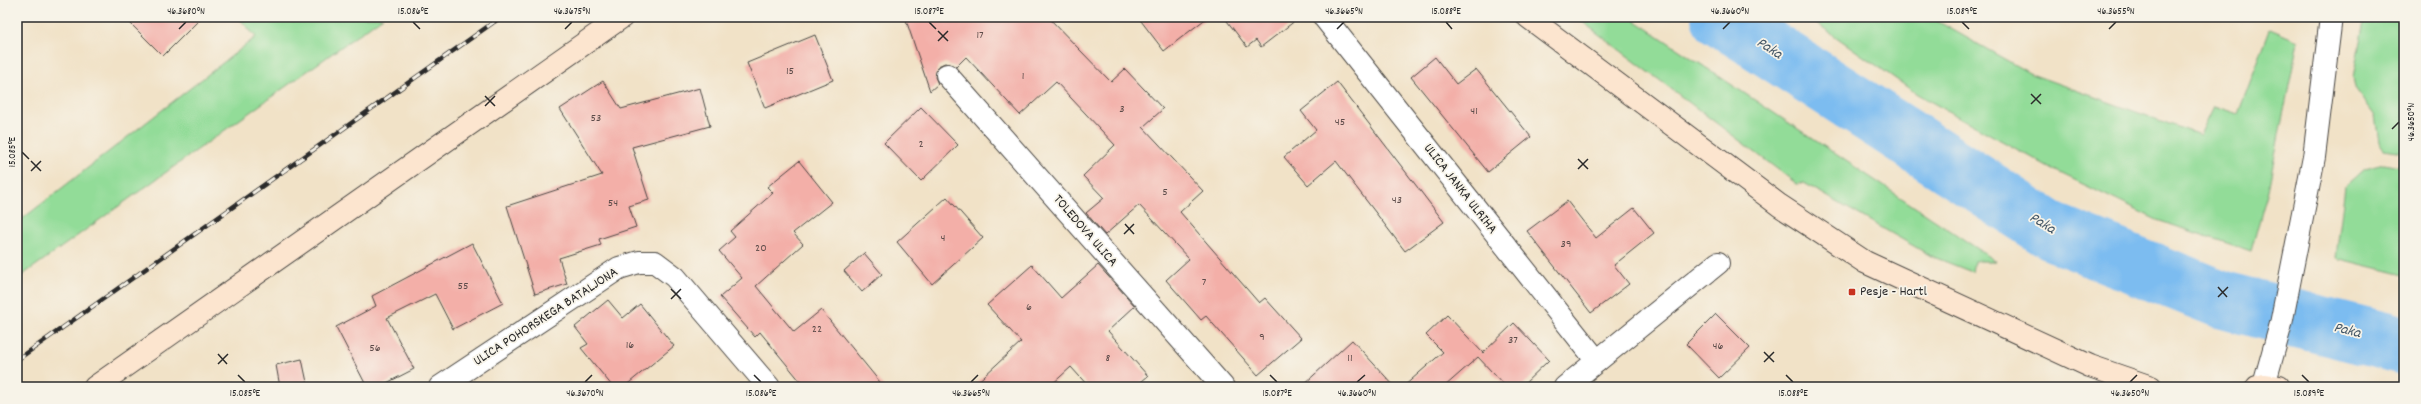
<svg xmlns="http://www.w3.org/2000/svg" width="2421" height="404" viewBox="0 0 2421 404" font-family="Dekko,sans-serif">
<rect width="100%" height="100%" fill="#f7f3e8"/>
<filter id="ink" filterUnits="userSpaceOnUse"><feTurbulence type="fractalNoise" baseFrequency=".025" numOctaves="2"/><feDisplacementMap in="SourceGraphic" scale="8" xChannelSelector="R" yChannelSelector="G"/><feConvolveMatrix kernelMatrix="1 2 1 2 8 2 1 2 1" color-interpolation-filters="sRGB"/></filter>
<filter id="wash" filterUnits="userSpaceOnUse"><feTurbulence type="fractalNoise" baseFrequency=".012" numOctaves="4" result="noise"/><feDisplacementMap in="SourceGraphic" scale="16" xChannelSelector="R" yChannelSelector="G"/><feGaussianBlur stdDeviation="0.9" result="paint"/><feColorMatrix in="noise" values="0 0 0 0 0 0 0 0 0 0 0 0 0 0 0 0 0 1.4 0 .05"/><feComposite in="paint" operator="in"/></filter>
<g filter="url(#wash)">
<rect width="100%" height="100%" fill="#f1e2c7"/>
<!-- green -->
<g fill="#92dc98" stroke="#5e8462">
<path d="M238 17H383L17 279V223L256 37Z"/>
<path d="M1576 17H1630L1996 261H1974L1972 272 1931 256 1804 183 1797 184Z"/>
<path d="M1808 17H1935L1937 21 2031 74 2200 135 2214 106 2238 114 2270 29 2298 41 2268 190 2251 251 2157 220 2058 172 1917 94Z"/>
<path d="M2365 17H2404V152L2384 149 2379 142 2375 115 2355 88 2353 77Z"/>
<path d="M2384 164 2404 168V275L2336 258 2345 186 2364 169Z"/>
</g>
<g fill="none" stroke-linecap="round" stroke-linejoin="round">
<!-- river -->
<path stroke="#7cbcf0" stroke-width="58" d="M1720 17 2053 232 2223 300 2404 346"/>
</g>
<g id="blocks">
<!-- building -->
<g fill="#f3afa8">
<path d="M124 17H202L163 56Z"/>
<path d="M905 17H1048L1111 82 1125 69 1163 109 1143 127 1203 191 1180 212 1259 303 1265 298 1301 338 1258 375 1206 316 1201 320 1166 280 1189 259 1139 205 1105 235 1086 213 1104 198 1083 176 1115 145 1056 82 1020 115 966 57 956 67 945 63 938 66 935 77 938 84 930 91Z"/>
<path d="M1138 17H1208L1164 51Z"/>
<path d="M1224 17H1300L1261 47 1256 40 1247 47Z"/>
<path d="M815 35 833 80 765 108 747 63Z"/>
<path d="M1435 57 1456 84 1476 69 1531 137 1488 172 1411 77Z"/>
<path d="M603 81 621 109 700 88 710 126 632 147 649 200 629 206 636 227 599 239 601 245 559 258 567 284 535 294 507 206 602 175 560 109Z"/>
<path d="M1337 82 1444 222 1405 251 1336 161 1308 185 1284 157 1316 130 1301 111Z"/>
<path d="M921 107 958 145 921 181 884 143Z"/>
<path d="M799 161 832 202 793 233 803 244 756 286 794 332 821 310 884 387H805L760 332 755 337 720 297 742 278 719 251 735 237 730 231 773 193 767 187Z"/>
<path d="M947 197 983 238 932 284 897 242Z"/>
<path d="M1567 201 1596 238 1634 208 1654 233 1614 265 1629 284 1591 313 1527 231Z"/>
<path d="M472 243 503 303 453 329 435 294 387 318 414 369 379 387H367L336 327 376 306 372 296Z"/>
<path d="M864 253 882 274 862 292 844 271Z"/>
<path d="M1032 265 1061 298 1098 265 1135 306 1108 331 1148 376 1135 387H1089L1071 367 1049 387H972L1021 342 987 305Z"/>
<path d="M608 300 623 318 640 304 674 346 624 387H613L581 348 588 344 575 327Z"/>
<path d="M1716 314 1750 348 1719 378 1686 344Z"/>
<path d="M1447 315 1483 353 1514 323 1549 360 1521 387H1506L1478 357 1444 387H1403L1443 352 1426 335Z"/>
<path d="M1352 340 1395 387H1301Z"/>
<path d="M302 359 308 387H280L276 365Z"/>
</g>
</g>
</g>
<g filter="url(#ink)">
<use href="#blocks" fill-opacity="0" stroke="#494642" stroke-width="1"/>
<g fill="none" stroke-linecap="round" stroke-linejoin="round">
<defs>
<g id="street">
<path d="M1324 17 1597 361"/>
<path d="M947 75 1223 387"/>
<path d="M2264 385 2281 324 2314 157 2331 17"/>
<path d="M440 387 619 268 639 262H655L675 277 769 387"/>
<path d="M1565 387 1718 263"/>
</g>
<g id="secondary">
<path d="M1528 17 1779 205 1865 262 2090 366 2151 387"/>
<path d="M95 387 622 17"/>
<path d="M2257 387 2264 385 2279 387"/>
</g>
</defs>
<!-- street casing -->
<use href="#street" stroke="#494642" stroke-width="24"/>
<!-- secondary casing -->
<use href="#secondary" stroke="#494642" stroke-width="24"/>
<!-- street -->
<use href="#street" stroke="#fff" stroke-width="22"/>
<!-- secondary -->
<use href="#secondary" stroke="#fce5cf" stroke-width="22"/>
<defs>
<path id="rail" d="M17 360 501 17"/>
</defs>
<!-- rail casing -->
<use href="#rail" stroke="#2b2b2b" stroke-width="4.5"/>
<!-- rail -->
<use href="#rail" stroke="#f7f3e8" stroke-width="3" stroke-dasharray="9" stroke-linecap="butt"/>
</g>
</g>
<!-- ticks -->
<path fill="none" stroke="#2b2b2b" stroke-width="1.5" d="M413 22 420 29M929 22 936 29M1446 22 1452 29M1962 22 1969 29M179 29 186 22M565 29 572 22M1337 29 1344 22M1723 29 1730 22M2109 29 2116 22M938 31 948 41M938 41 948 31M2031 94 2041 104M485 96 495 106M2031 104 2041 94M485 106 495 96M2392 129 2399 122M22 152 29 159M1578 159 1588 169M31 161 41 171M1578 169 1588 159M31 171 41 161M1125 224 1134 234M1124 234 1134 224M2218 287 2227 297M671 289 681 299M2218 297 2228 287M671 299 681 289M1764 352 1774 362M218 354 227 364M1764 362 1774 352M218 364 228 354M238 375 245 382M754 375 761 382M1270 375 1277 382M1786 375 1793 382M2302 375 2309 382M585 382 592 375M971 382 978 375M1357 382 1365 375M2130 382 2137 375"/>
<!-- markers -->
<rect fill="#c8321e" stroke="#f7f3e8" stroke-width="1.5" x="1848" y="288" width="8" height="8" rx="2"/>
<g text-anchor="middle" dominant-baseline="central" stroke-width="3.5" stroke-linejoin="round" paint-order="stroke">
<!-- number labels -->
<g font-size="12" fill="#5d4c4a">
<text x="980" y="35">17</text>
<text x="790" y="71">15</text>
<text x="1023" y="76">1</text>
<text x="1122" y="109">3</text>
<text x="1474" y="111">41</text>
<text x="596" y="118">53</text>
<text x="1340" y="122">45</text>
<text x="921" y="144">2</text>
<text x="1165" y="192">5</text>
<text x="1397" y="200">43</text>
<text x="613" y="203">54</text>
<text x="943" y="238">4</text>
<text x="1566" y="244">39</text>
<text x="761" y="248">20</text>
<text x="1204" y="282">7</text>
<text x="463" y="286">55</text>
<text x="1029" y="307">6</text>
<text x="817" y="329">22</text>
<text x="1262" y="337">9</text>
<text x="1513" y="340">37</text>
<text x="630" y="345">16</text>
<text x="1718" y="346">46</text>
<text x="375" y="348">56</text>
<text x="1108" y="358">8</text>
<text x="1350" y="358">11</text>
</g>
<!-- street labels -->
<g font-size="14" fill="#2b2b2b" stroke="#f7f3e8">
<text transform="translate(1460 189) rotate(52)">ULICA JANKA ULRIHA</text>
<text transform="translate(1085 231) rotate(49)">TOLEDOVA ULICA</text>
<text transform="translate(546 317) rotate(-33)">ULICA POHORSKEGA BATALJONA</text>
</g>
<!-- poi labels -->
<g font-size="14" fill="#2b2b2b" stroke="#f7f3e8" text-anchor="start">
<text x="1860" y="292">Pesje - Hartl</text>
</g>
<!-- water labels -->
<g font-size="15" font-style="italic" fill="#435666" stroke="#f7f3e8">
<text transform="translate(1769 49) rotate(33)">Paka</text>
<text transform="translate(2042 224) rotate(31)">Paka</text>
<text transform="translate(2347 331) rotate(14)">Paka</text>
</g>
</g>
<!-- margin -->
<rect width="2421" height="404" fill="none" stroke="#f7f3e8" stroke-width="44"/>
<rect x="22" y="22" width="2377" height="360" fill="none" stroke="#2b2b2b" stroke-width="1.5"/>
<g font-size="10" text-anchor="middle" fill="#2b2b2b">
<text x="186" y="14">46.3680°N</text>
<text x="413" y="14">15.086°E</text>
<text x="572" y="14">46.3675°N</text>
<text x="929" y="14">15.087°E</text>
<text x="1344" y="14">46.3665°N</text>
<text x="1446" y="14">15.088°E</text>
<text x="1730" y="14">46.3660°N</text>
<text x="1962" y="14">15.089°E</text>
<text x="2116" y="14">46.3655°N</text>
<text transform="translate(2410 122) rotate(-90)" y="4">46.3650°N</text>
<text transform="translate(11 152) rotate(-90)" y="4">15.085°E</text>
<text x="245" y="396">15.085°E</text>
<text x="585" y="396">46.3670°N</text>
<text x="761" y="396">15.086°E</text>
<text x="971" y="396">46.3665°N</text>
<text x="1277" y="396">15.087°E</text>
<text x="1357" y="396">46.3660°N</text>
<text x="1793" y="396">15.088°E</text>
<text x="2130" y="396">46.3650°N</text>
<text x="2309" y="396">15.089°E</text>
</g>
</svg>
